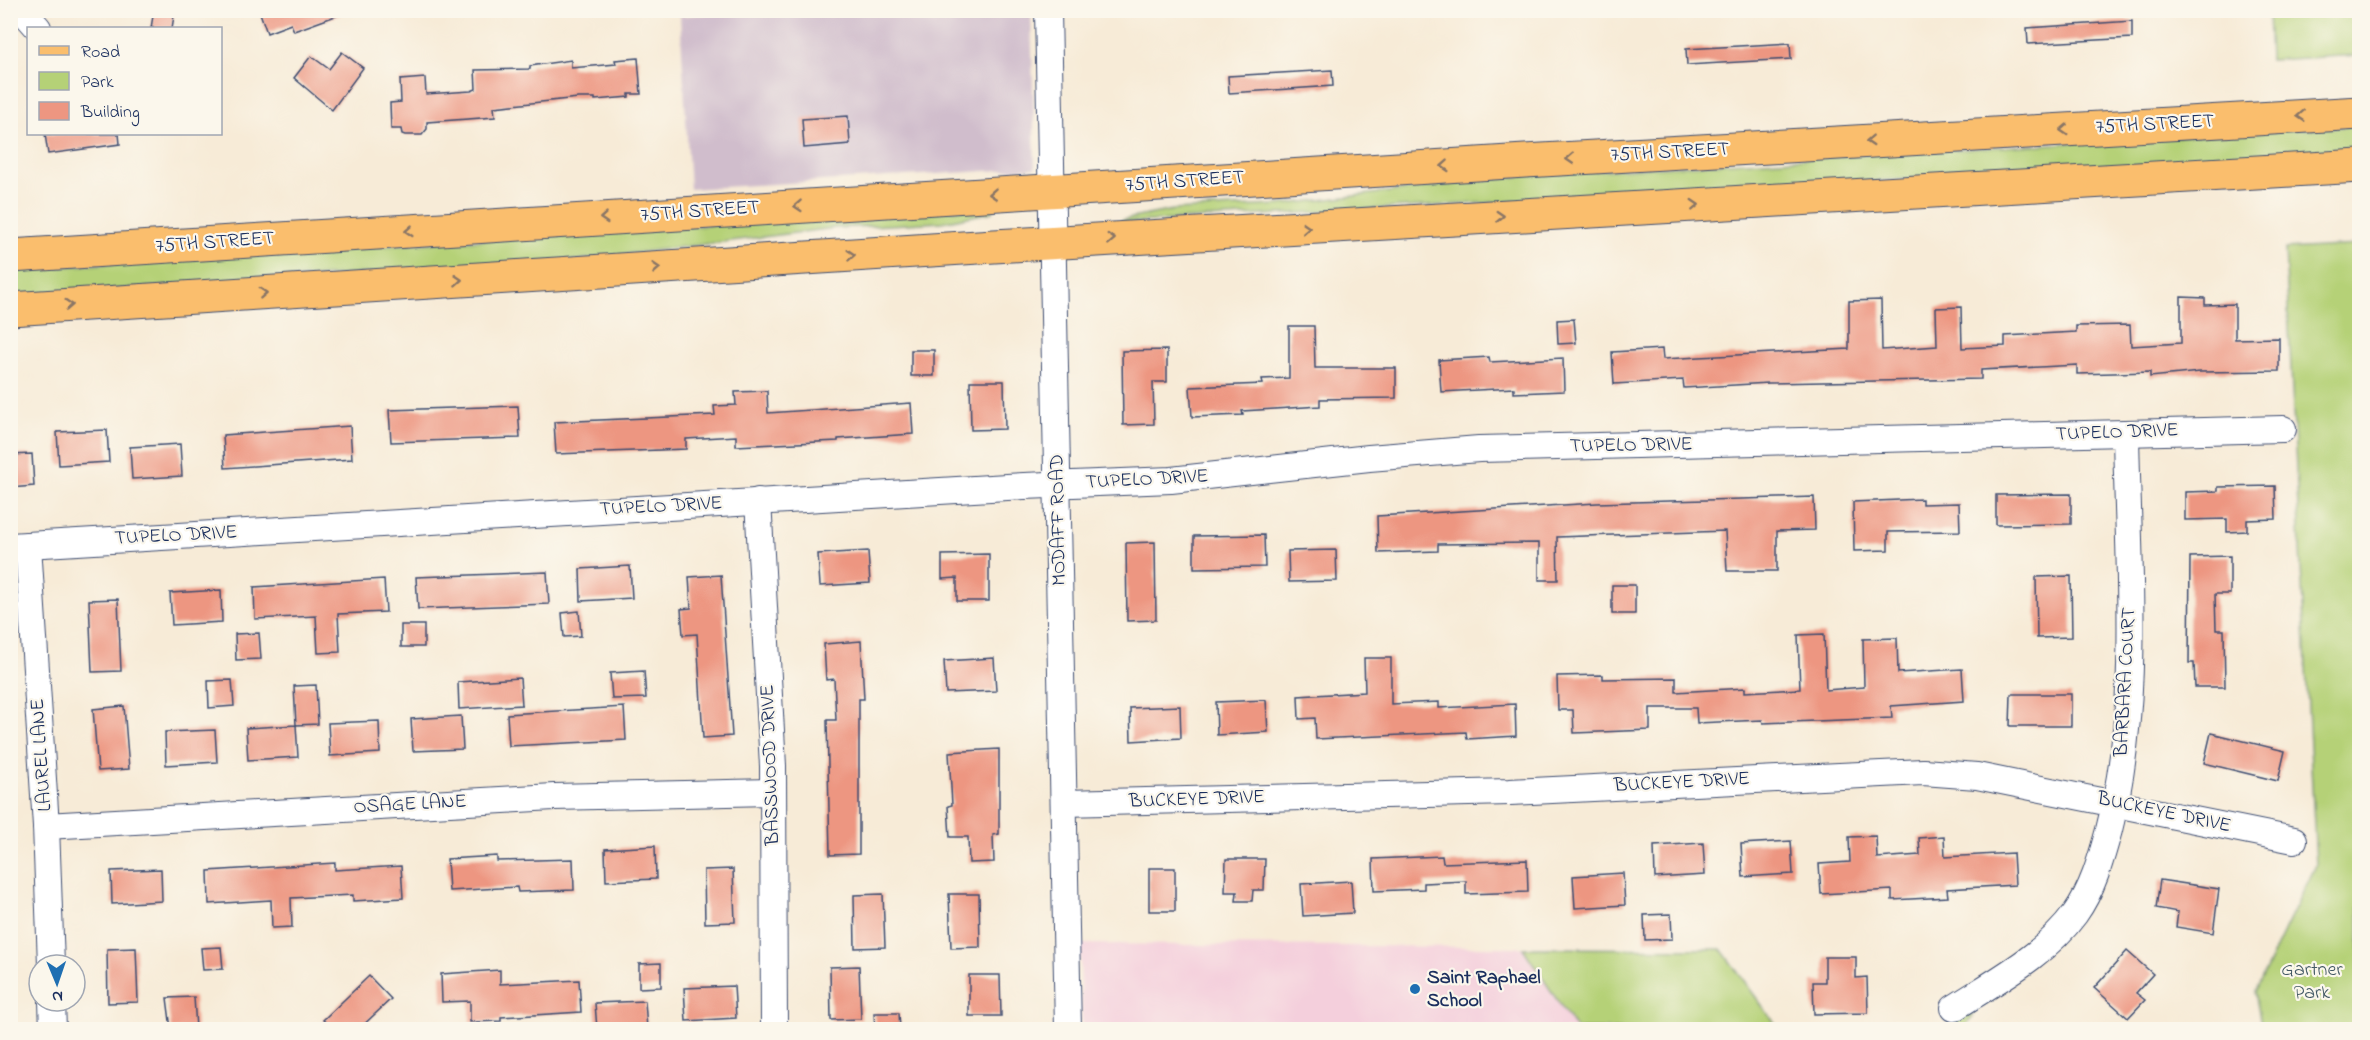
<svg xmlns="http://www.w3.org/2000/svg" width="2370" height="1040" viewBox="0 0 2370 1040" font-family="'Indie Flower',sans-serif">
<rect width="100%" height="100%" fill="#fbf7ec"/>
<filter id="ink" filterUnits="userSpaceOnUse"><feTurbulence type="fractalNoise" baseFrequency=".0167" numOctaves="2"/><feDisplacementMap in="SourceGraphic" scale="12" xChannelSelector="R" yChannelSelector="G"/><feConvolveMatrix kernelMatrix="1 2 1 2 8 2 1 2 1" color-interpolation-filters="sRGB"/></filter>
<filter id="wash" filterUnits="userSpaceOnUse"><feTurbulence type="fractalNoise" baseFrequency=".008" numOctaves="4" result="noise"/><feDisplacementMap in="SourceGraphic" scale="24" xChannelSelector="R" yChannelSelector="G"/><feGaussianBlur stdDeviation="1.35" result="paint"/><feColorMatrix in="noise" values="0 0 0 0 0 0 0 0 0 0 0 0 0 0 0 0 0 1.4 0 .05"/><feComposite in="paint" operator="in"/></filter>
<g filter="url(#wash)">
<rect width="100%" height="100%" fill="#f7ebd7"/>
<!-- built -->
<path fill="#f4cfdc" d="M1080 944 1721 949 1779 1029H1082Z"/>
<!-- industrial -->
<path fill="#d0bdcc" d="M775 10 1031 11 1035 168 690 189 680 16Z"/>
<!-- green -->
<g fill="#b5d177" stroke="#68806a" stroke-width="1.5">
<path d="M2268 11H2359V55L2270 60Z"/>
<path d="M2359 126V154L1119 223 1122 220 1173 210 1278 205 1539 174Z"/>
<path d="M995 207 993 212 942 222 835 228 578 260 11 296V270Z"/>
<path d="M2359 245V1029H2262L2255 992 2316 865 2285 249Z"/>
<path d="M1523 948 1721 949 1779 1029H1576Z"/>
<path d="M1972 1007 1973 1017 1965 1026H1952L1944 1014Z"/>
</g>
<g id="blocks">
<!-- building -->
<g fill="#ed9681">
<path d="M154 10H175L172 28H151Z"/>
<path d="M259 10H344V13L294 31 291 24 267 33Z"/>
<path d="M2132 21V38L2028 44 2027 28Z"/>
<path d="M1790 43 1791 59 1687 65 1686 49Z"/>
<path d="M342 52 363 68 332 110 294 78 311 56 329 69Z"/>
<path d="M638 58 641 94H629V97L595 100V98H578L494 107 495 117 427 122V129L422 135H405L402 134 401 129H391L390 103 401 102 400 80 425 78 426 94 471 91 476 89 475 70 530 69V66L571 60V68L616 64 615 60Z"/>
<path d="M1332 70 1333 86 1229 93 1228 76Z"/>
<path d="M848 116 850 144 804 148 802 119Z"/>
<path d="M45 134H119L120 144 48 154Z"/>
<path d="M2181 297 2205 298V305L2235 304V339L2279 338V371L2200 372 2150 377V372L2077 374V365L1981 370V379L1769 383 1684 388 1683 380 1614 384 1612 352 1662 349 1663 359 1849 349V301L1881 300 1882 350 1937 346 1936 308 1961 307 1962 348 2005 346V336L2076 332V326L2130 325 2131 346 2181 343Z"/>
<path d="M1574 319 1576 343 1558 344 1557 320Z"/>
<path d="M1289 326H1314L1315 368H1396V398L1320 399V406L1242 411 1243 415 1192 417 1190 387 1263 384 1262 379 1289 378Z"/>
<rect x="911" y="350" width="23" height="26"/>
<path d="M1167 350V382H1153L1154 424 1123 425 1122 351Z"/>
<path d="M1489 357 1490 362 1563 358 1564 391 1514 393V388L1441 392 1439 360Z"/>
<path d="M970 381H1004L1005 429 971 430Z"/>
<path d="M767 391 768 413 911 403 913 434 838 439V441L736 446V436L686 439V449L556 454 554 422 715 415 714 406 736 405 735 392Z"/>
<path d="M518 406 520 438 391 442 389 410Z"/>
<path d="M350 426 352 459 225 468 223 435Z"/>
<path d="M107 430 109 462 59 465 57 432Z"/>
<path d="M180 444 182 476 132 479 130 447Z"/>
<path d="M32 454 34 486 10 488V455Z"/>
<path d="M2275 486 2276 519 2247 520V531L2227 532V519L2185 520V492L2218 491V487Z"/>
<path d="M2071 494V524L1996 525V495Z"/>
<path d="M1814 497 1815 530 1777 531V571H1727L1725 531 1557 537 1558 580H1539V543L1438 544V551L1378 553 1377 516 1597 503Z"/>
<path d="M1922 499V504L1959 503 1960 531 1888 532V550L1854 551 1853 502Z"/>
<path d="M1264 535 1265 567 1194 568V536Z"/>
<path d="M1155 542 1156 620 1127 621 1126 543Z"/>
<path d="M1336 550 1337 581 1289 582 1288 551Z"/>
<path d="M868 551 870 583 820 586 818 554Z"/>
<path d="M989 554V601H957V578L942 579V555Z"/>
<path d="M2230 556V594H2215L2216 630H2224L2225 687H2195L2194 663H2189L2190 557Z"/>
<path d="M630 566 632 598 581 601 580 569Z"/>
<path d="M547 572 549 604 418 609 416 577Z"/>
<path d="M721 575 732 736 703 738 697 634 683 635 681 609 691 608 689 577Z"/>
<path d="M2071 576 2072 637 2037 638 2036 577Z"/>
<path d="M384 579 386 612 338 614 340 652 318 653 316 616 255 619 254 587Z"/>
<rect x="1612" y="585" width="23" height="29"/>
<path d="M221 590 222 622 172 625 170 593Z"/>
<path d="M118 599 121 671 92 672 89 600Z"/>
<path d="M579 611 581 636 564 637 562 613Z"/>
<rect x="401" y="625" width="23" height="22"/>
<path d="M259 633 261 659 236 660 235 634Z"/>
<path d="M1824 634 1826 690 1864 687 1863 639 1897 638 1898 673 1962 669 1964 701 1891 706 1892 718 1763 723 1762 720 1697 723 1696 708H1650V730L1574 733 1573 710H1558L1557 676 1603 675V679L1676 678V692L1745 688V692L1800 689 1798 635Z"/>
<path d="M861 641 864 699H859V854L830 855 827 720H836L834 679 826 680 824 644Z"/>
<path d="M994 658 996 691 946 693 944 661Z"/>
<path d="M1364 658H1391V704L1439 702V708L1515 704 1516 736 1467 739 1466 732 1316 739 1315 718 1299 719 1298 696 1365 692Z"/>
<path d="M644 671 646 698 612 699 610 673Z"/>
<path d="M520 678 522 705 459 709 458 682Z"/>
<path d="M232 680 234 706 209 708 208 681Z"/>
<path d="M316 685 318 724 296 725 298 757 248 760 246 728 296 725 294 686Z"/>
<path d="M2011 694H2071V726H2010Z"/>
<path d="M1266 700 1268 732 1217 735 1216 702Z"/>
<path d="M124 706 129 769 98 771 93 709Z"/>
<path d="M1180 706 1181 738 1131 741 1130 708Z"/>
<path d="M624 707 626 740 509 746 507 714Z"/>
<path d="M461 716 463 749 413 751 411 719Z"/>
<path d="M379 721 380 753 330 756 328 723Z"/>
<path d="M215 730 217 762 166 765 165 732Z"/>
<path d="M2211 733 2285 751 2278 781 2204 763Z"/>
<path d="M999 749V834L993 835 994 862 969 863 968 837H950L948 806 952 805 949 752Z"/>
<path d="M1876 836 1877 858 1920 855 1919 838 1944 836 1945 857 2013 853 2015 885 1947 889 1948 897 1892 900V890L1821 894 1819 864 1850 862 1849 837Z"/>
<path d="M1791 841 1793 874 1743 877 1741 844Z"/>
<path d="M1703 843 1705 875 1655 878 1654 846Z"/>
<path d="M655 846 656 879 606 881 605 849Z"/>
<path d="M497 856V861L573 859 574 890 518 892 517 887 449 891 447 859Z"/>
<path d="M1442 856 1443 863 1527 860 1528 892 1466 894V881L1424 883V889L1374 891 1373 859Z"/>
<path d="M1226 859H1265L1264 890H1253L1252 901H1236L1237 892H1225Z"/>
<path d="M335 863V870L401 866 403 898 353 901V895L291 898 292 927 272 928 271 900 209 904 208 871Z"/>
<rect x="1149" y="868" width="26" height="43"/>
<path d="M161 869 162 901 112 904 111 871Z"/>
<path d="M733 869 735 922 705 923 704 870Z"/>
<path d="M1623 873 1625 905 1575 908 1573 876Z"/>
<path d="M2160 880 2219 889 2213 933 2176 927 2178 912 2156 908Z"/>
<path d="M1351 881 1353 913 1303 916 1301 884Z"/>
<path d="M883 894 885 947 855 948 854 895Z"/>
<path d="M949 894H979L980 947 951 948Z"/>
<path d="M1671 914 1672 939 1645 940 1644 915Z"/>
<path d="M221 947 223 969 203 970 201 948Z"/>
<path d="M136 948 138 1002 108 1003 107 949Z"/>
<path d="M2127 951 2153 974 2136 993 2145 1000 2128 1018 2094 988Z"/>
<path d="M1825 957H1856V978L1867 977 1868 1013 1814 1014 1813 982H1825Z"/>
<path d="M661 963V987L639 988V964Z"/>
<path d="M859 966 861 1019 831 1020 830 967Z"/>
<path d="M500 970V984L579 980 581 1012 501 1017V1021L470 1022V1001L442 1002 441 974Z"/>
<path d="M969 975H1000L1001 1016H969Z"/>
<path d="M369 976 391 999 359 1029H333L323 1020Z"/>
<path d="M734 986 736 1018 686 1021 684 988Z"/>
<path d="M194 997 196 1029H171L167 998Z"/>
<path d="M645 1001 647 1029H597L595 1003Z"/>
<path d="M874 1013H899L900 1029H875Z"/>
</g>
</g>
</g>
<g filter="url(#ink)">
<use href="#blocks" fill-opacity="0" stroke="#3c4b70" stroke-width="1.5"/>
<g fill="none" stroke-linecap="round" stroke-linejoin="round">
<defs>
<g id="minor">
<path d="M22 10 38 28"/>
<path d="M1048 10 1068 1030"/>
<path d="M758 501 773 766 774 1030"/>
<path d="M28 545 46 826 51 965"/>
<path d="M10 546 1024 486 1171 480 1369 458 1479 449 2283 429"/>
<path d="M1064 803 1510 792 1923 772 1977 776 2294 840"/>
<path d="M46 826 554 797 773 792"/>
<path d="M52 1001 53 1030"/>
<path d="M1954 1008C1997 980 2045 955 2075 914 2093 889 2101 859 2109 830 2142 700 2128 565 2126 433"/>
</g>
<g id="major">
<path d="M10 256 1525 161 2360 113"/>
<path d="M10 309 994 246 2360 166"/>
</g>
</defs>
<!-- minor casing -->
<use href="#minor" stroke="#3c4b70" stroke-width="28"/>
<!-- major casing -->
<use href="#major" stroke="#3c4b70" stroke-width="35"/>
<!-- minor -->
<use href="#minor" stroke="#fff" stroke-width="26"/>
<!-- major -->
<use href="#major" stroke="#fabe6d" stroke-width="33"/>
</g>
<!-- one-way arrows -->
<defs><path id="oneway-chevron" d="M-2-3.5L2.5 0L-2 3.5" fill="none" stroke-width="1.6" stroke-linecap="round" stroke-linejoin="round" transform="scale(1.5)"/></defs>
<g stroke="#8a7666">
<use href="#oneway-chevron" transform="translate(2301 116) rotate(177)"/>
<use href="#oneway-chevron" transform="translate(2064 130) rotate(177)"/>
<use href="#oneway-chevron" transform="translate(1870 141) rotate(177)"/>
<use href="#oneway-chevron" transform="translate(1570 159) rotate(177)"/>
<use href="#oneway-chevron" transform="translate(1445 166) rotate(176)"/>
<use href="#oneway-chevron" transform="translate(993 194) rotate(176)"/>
<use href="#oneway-chevron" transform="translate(1695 205) rotate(-3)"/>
<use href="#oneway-chevron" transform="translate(798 206) rotate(176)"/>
<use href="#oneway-chevron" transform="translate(1500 216) rotate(-3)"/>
<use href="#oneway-chevron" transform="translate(604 218) rotate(176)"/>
<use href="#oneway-chevron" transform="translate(1306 228) rotate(-3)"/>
<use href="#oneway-chevron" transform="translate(409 231) rotate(176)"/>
<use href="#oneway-chevron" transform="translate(1111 239) rotate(-3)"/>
<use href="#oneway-chevron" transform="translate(851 255) rotate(-4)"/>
<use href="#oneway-chevron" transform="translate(656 268) rotate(-4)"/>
<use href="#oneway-chevron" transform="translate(458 280) rotate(-4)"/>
<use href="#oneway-chevron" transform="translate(263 293) rotate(-4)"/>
<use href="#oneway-chevron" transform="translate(69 305) rotate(-4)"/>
</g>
</g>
<!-- markers -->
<circle fill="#1f6fb2" stroke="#fbf7ec" stroke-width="2" cx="1415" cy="989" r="6"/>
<g text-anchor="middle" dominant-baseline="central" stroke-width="4.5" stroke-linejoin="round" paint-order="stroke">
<!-- street labels -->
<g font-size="20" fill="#1b2f5e" stroke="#fbf7ec">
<text transform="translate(2155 125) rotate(-3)">75TH STREET</text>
<text transform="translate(1670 153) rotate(-3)">75TH STREET</text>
<text transform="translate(1185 182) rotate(-4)">75TH STREET</text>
<text transform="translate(700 212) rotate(-4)">75TH STREET</text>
<text transform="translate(215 243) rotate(-4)">75TH STREET</text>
<text transform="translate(2117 433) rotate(-2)">TUPELO DRIVE</text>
<text transform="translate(1631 446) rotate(-1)">TUPELO DRIVE</text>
<text transform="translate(1147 480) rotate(-3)">TUPELO DRIVE</text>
<text transform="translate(661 507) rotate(-3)">TUPELO DRIVE</text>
<text transform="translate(1059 520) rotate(-91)">MODAFF ROAD</text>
<text transform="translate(176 536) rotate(-3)">TUPELO DRIVE</text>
<text transform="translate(2126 682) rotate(-87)">BARBARA COURT</text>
<text transform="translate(42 755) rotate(-94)">LAUREL LANE</text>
<text transform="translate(771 765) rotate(-92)">BASSWOOD DRIVE</text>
<text transform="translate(1682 783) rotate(-3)">BUCKEYE DRIVE</text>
<text transform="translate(1197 800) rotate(-2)">BUCKEYE DRIVE</text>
<text transform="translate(410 805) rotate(-3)">OSAGE LANE</text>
<text transform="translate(2164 813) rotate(12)">BUCKEYE DRIVE</text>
</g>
<!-- park labels -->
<g font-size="20" fill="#425864" stroke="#fbf7ec">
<text x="2312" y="970">Gartner<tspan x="2312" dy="23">Park</tspan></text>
</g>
<!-- poi labels -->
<g font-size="20" font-weight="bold" fill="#1b2f5e" stroke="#fbf7ec" text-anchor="start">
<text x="1427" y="978">Saint Raphael<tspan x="1427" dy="23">School</tspan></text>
</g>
</g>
<!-- margin -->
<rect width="2370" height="1040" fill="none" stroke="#fbf7ec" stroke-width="36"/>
<!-- legend -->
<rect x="27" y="27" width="195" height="108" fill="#fbf7ec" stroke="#a1a7b3" stroke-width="1.5"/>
<rect x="39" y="46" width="30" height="9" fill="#fabe6d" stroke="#a1a7b3" stroke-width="1.5"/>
<text x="81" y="57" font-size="18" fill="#1b2f5e">Road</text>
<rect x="39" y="72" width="30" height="18" fill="#b5d177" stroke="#a1a7b3" stroke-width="1.5"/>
<text x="81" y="87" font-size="18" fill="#1b2f5e">Park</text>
<rect x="39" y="102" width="30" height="18" fill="#ed9681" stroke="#a1a7b3" stroke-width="1.5"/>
<text x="81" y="117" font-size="18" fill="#1b2f5e">Building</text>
<!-- north arrow -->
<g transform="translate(57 983) rotate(178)"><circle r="28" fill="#fbf7ec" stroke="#a1a7b3" stroke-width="1.5"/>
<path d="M0-4.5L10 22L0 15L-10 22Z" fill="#1f6fb2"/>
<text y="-9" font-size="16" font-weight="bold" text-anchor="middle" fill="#1b2f5e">N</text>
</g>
</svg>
